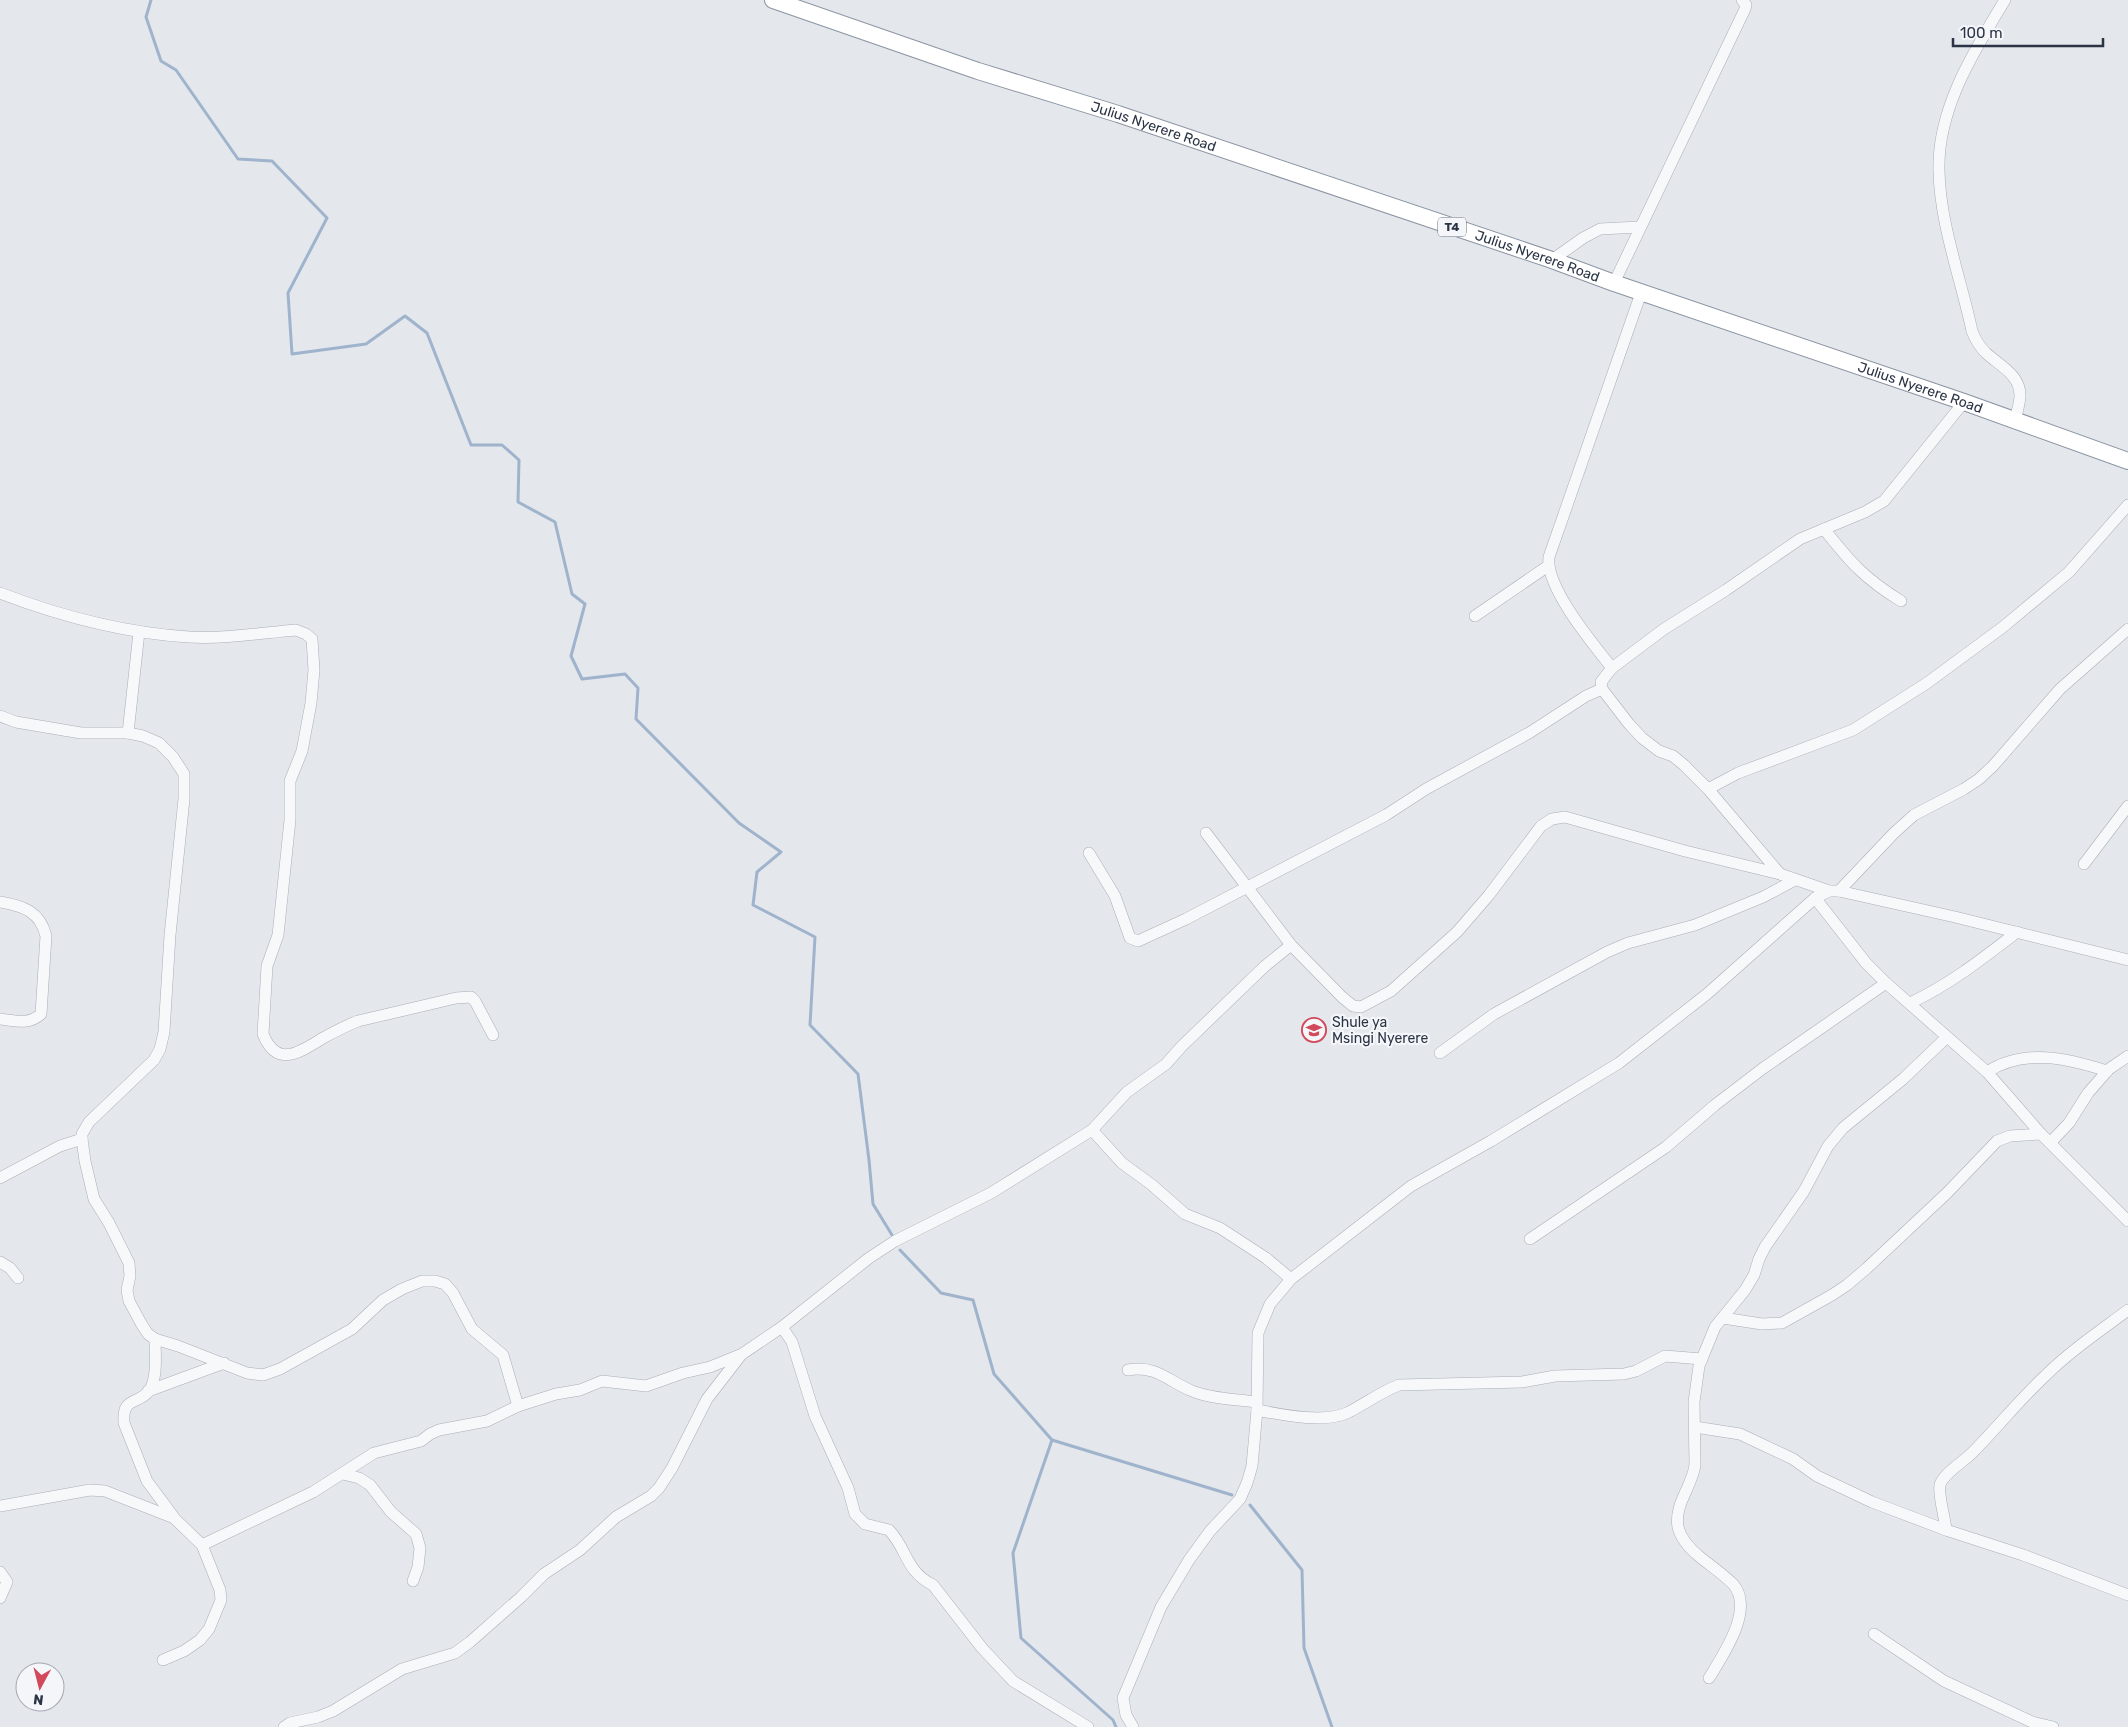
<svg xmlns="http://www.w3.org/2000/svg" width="2128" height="1727" viewBox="0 0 2128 1727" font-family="Rubik,sans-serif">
<rect width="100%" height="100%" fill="#e4e7ec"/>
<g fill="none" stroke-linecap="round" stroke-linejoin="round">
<!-- stream -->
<g stroke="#9fb4cc" stroke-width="3">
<path d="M151 0 146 17 161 61 176 70 238 159 272 161 327 218 288 293 292 354 366 344 405 316 427 333 471 445H502L519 460 518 502 555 522 572 594 585 604 571 656 582 679 625 674 638 688 636 719 739 823 781 852 757 872 753 905 815 937 810 1025 858 1074 869 1160 873 1204 892 1235"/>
<path d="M900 1250 941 1293 973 1300 994 1374 1052 1440 1013 1553 1021 1638 1113 1720 1116 1727"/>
<path d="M1052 1440 1232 1495"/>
<path d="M1250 1505 1302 1570 1304 1648 1332 1727"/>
</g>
<defs>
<g id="minor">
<path d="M2005 0C1974 51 1937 109 1939 171 1940 224 1961 279 1972 331 1975 339 1980 347 1986 353 2000 366 2021 375 2020 397 2019 405 2017 413 2015 420"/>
<path d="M1552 260 1583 238 1600 229 1639 227"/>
<path d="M1614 283 1745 9 1746 5 1742 0"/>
<path d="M1824 529C1850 562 1865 579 1901 601"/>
<path d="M0 593C60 616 125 633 189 637 225 639 261 633 296 630L306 634 312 639 314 670 311 703 302 751 290 781V820L278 935 267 966 263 1034C277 1069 300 1052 323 1038 334 1032 345 1026 358 1021L456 998 471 997 475 1001 493 1035"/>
<path d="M1475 616 1548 566"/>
<path d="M1612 668C1593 644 1545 587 1549 557L1641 293"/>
<path d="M0 716 16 722 81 733H128L143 736 159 743 173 757 184 774V799L170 935 164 1032 160 1049 154 1060 89 1122 82 1134V1139L85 1161 94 1199 109 1223 129 1263 130 1276 127 1290 129 1301 142 1325 148 1334 155 1339 178 1346 247 1373 263 1375 280 1369 352 1329 383 1300 402 1289 422 1281H435L445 1284 453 1293 472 1329 503 1355 518 1406"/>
<path d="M128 733 139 632"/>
<path d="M1708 789 1738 773 1853 730 1927 683 2003 627 2069 572 2128 505"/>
<path d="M1206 833 1291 945 1342 997 1353 1006 1361 1007 1391 991 1457 932 1489 895 1541 826 1552 819 1565 817 1685 851 1780 874 1829 891"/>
<path d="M1089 853 1115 896 1130 938 1138 941 1186 919 1386 815 1426 789 1529 733 1586 696 1602 689"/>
<path d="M2084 864 2128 806"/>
<path d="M1780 874 1708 789 1684 765 1673 756 1659 751 1642 738 1629 724 1602 689 1601 682 1612 668 1664 629 1726 590 1800 539 1865 512 1884 501 1964 402"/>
<path d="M1839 891 1894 833 1914 815 1964 789 1979 779 1993 766 2060 689 2128 629"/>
<path d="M1815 898 1866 963 1886 983 1987 1072 2041 1134 2128 1221"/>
<path d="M0 902C23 906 40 911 46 936L41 1014C29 1025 16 1021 0 1019"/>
<path d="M1910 1003C1949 985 1982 959 2017 932"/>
<path d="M1440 1053 1494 1014 1607 952 1628 943 1695 925 1763 897 1795 880"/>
<path d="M1987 1072C2024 1048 2067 1058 2107 1071"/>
<path d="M1092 1130 1122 1163 1152 1185 1185 1214 1220 1228 1266 1258 1291 1279"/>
<path d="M2050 1143 2069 1123 2088 1093 2109 1069 2128 1056"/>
<path d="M0 1178 60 1146 82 1139"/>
<path d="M1530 1239 1666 1147 1715 1105 1762 1069 1886 983"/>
<path d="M0 1262 10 1268 18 1278"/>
<path d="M1723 1318 1762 1324 1782 1323 1832 1295 1847 1285 1867 1268 1947 1193 1997 1141 2010 1136 2041 1134"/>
<path d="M782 1327 792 1342 815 1416 848 1488 855 1514 865 1524 889 1530C908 1550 905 1571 933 1585L982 1648 1013 1681 1088 1727"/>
<path d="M155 1339C155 1353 158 1378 149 1391 138 1405 122 1396 124 1423L147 1481 173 1516"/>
<path d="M1128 1370C1156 1365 1168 1381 1192 1391 1212 1399 1235 1399 1256 1402"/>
<path d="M148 1391 224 1363"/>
<path d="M1257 1410C1283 1415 1325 1424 1349 1412 1366 1403 1381 1392 1399 1385L1522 1382 1555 1376 1624 1374 1636 1371 1665 1356 1702 1359"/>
<path d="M1695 1427 1740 1434 1793 1459 1817 1476 1872 1502 1946 1530 2023 1555 2128 1595"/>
<path d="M343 1474 359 1478 370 1485 391 1512 416 1534 420 1548 418 1567 413 1581"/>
<path d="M0 1506 90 1490 105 1491 174 1518 202 1545 220 1590 221 1600 209 1629 200 1640 184 1651 163 1660"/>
<path d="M1946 1530C1945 1517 1938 1496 1940 1485 1942 1475 1964 1461 1972 1453 1997 1428 2019 1400 2045 1376 2070 1351 2100 1331 2128 1310"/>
<path d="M202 1545 313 1492 374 1453 421 1441 430 1434 439 1430 487 1421 518 1406 556 1394 580 1390 602 1381 646 1386 683 1373 710 1367 742 1354 782 1327 869 1258 895 1241 991 1193 1092 1130 1127 1092 1166 1064 1182 1046 1265 966 1291 945"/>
<path d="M0 1572 7 1582 0 1598"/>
<path d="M1874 1634 1944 1681 2032 1722 2053 1727"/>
<path d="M1709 1678C1723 1655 1755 1609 1733 1584 1723 1574 1711 1566 1700 1557 1690 1549 1681 1540 1678 1527 1674 1504 1692 1487 1695 1465L1694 1402 1699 1366 1715 1327 1745 1290 1754 1275 1759 1259 1765 1247 1804 1191 1828 1146 1843 1128 1903 1079 1947 1037"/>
<path d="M284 1727 290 1723 318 1717 333 1711 402 1669 455 1653 470 1642 521 1597 544 1574 580 1550 616 1517 651 1496 659 1488 672 1468 707 1399 741 1355"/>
<path d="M1133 1727 1126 1715 1123 1698 1161 1607 1189 1560 1210 1531 1240 1499 1247 1483 1252 1466 1257 1410 1258 1333 1270 1304 1291 1279 1411 1186 1491 1141 1619 1063 1707 994 1815 898 1829 891H1839L1955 917 2128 960"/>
</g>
<g id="highway">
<path id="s1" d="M773 0 978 71 1118 114 1552 260 1614 283 1964 402 2128 461"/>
</g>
</defs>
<!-- minor casing -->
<use href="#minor" stroke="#a9aeb7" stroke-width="12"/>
<!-- highway casing -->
<use href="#highway" stroke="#8b94a3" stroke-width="18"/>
<!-- minor -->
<use href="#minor" stroke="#f7f8fa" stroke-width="11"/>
<!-- highway -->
<use href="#highway" stroke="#fff" stroke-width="16"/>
</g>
<!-- icons -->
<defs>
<symbol id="school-ring" viewBox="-11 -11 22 22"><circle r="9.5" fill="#f4f6f9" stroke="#d1495b" stroke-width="1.5"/><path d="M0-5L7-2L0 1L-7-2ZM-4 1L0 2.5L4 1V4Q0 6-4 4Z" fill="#d1495b"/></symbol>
</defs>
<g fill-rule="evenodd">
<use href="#school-ring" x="1300" y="1016" width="28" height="28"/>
</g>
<g text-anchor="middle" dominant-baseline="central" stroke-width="4.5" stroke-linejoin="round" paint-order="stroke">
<!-- shield labels -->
<rect fill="#f4f6f9" stroke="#676e7b" stroke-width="1" x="1438" y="217.5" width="28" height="19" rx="4"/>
<g font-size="12" font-weight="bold" fill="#2b3445">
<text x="1452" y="227">T4</text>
</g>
<!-- street labels -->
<g font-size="14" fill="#2b3445" stroke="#f4f6f9">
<text stroke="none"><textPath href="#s1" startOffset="401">Julius Nyerere Road</textPath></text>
<text stroke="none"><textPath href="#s1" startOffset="806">Julius Nyerere Road</textPath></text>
<text stroke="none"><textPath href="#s1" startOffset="1211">Julius Nyerere Road</textPath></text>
</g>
<!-- poi labels -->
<g font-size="14" fill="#2b3445" stroke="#f4f6f9" text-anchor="start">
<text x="1332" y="1022">Shule ya<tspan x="1332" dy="16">Msingi Nyerere</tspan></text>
</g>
</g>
<!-- north arrow -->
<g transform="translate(40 1687) rotate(187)"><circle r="24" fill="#f4f6f9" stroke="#a4a8b1"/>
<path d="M0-4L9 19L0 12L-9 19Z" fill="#d1495b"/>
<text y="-8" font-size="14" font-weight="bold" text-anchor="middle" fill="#2b3445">N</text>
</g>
<!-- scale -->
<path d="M1953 38v8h150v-8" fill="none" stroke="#2b3445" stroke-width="2.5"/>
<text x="1960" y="38" font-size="15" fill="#2b3445" stroke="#f4f6f9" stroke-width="4" paint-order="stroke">100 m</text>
</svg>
